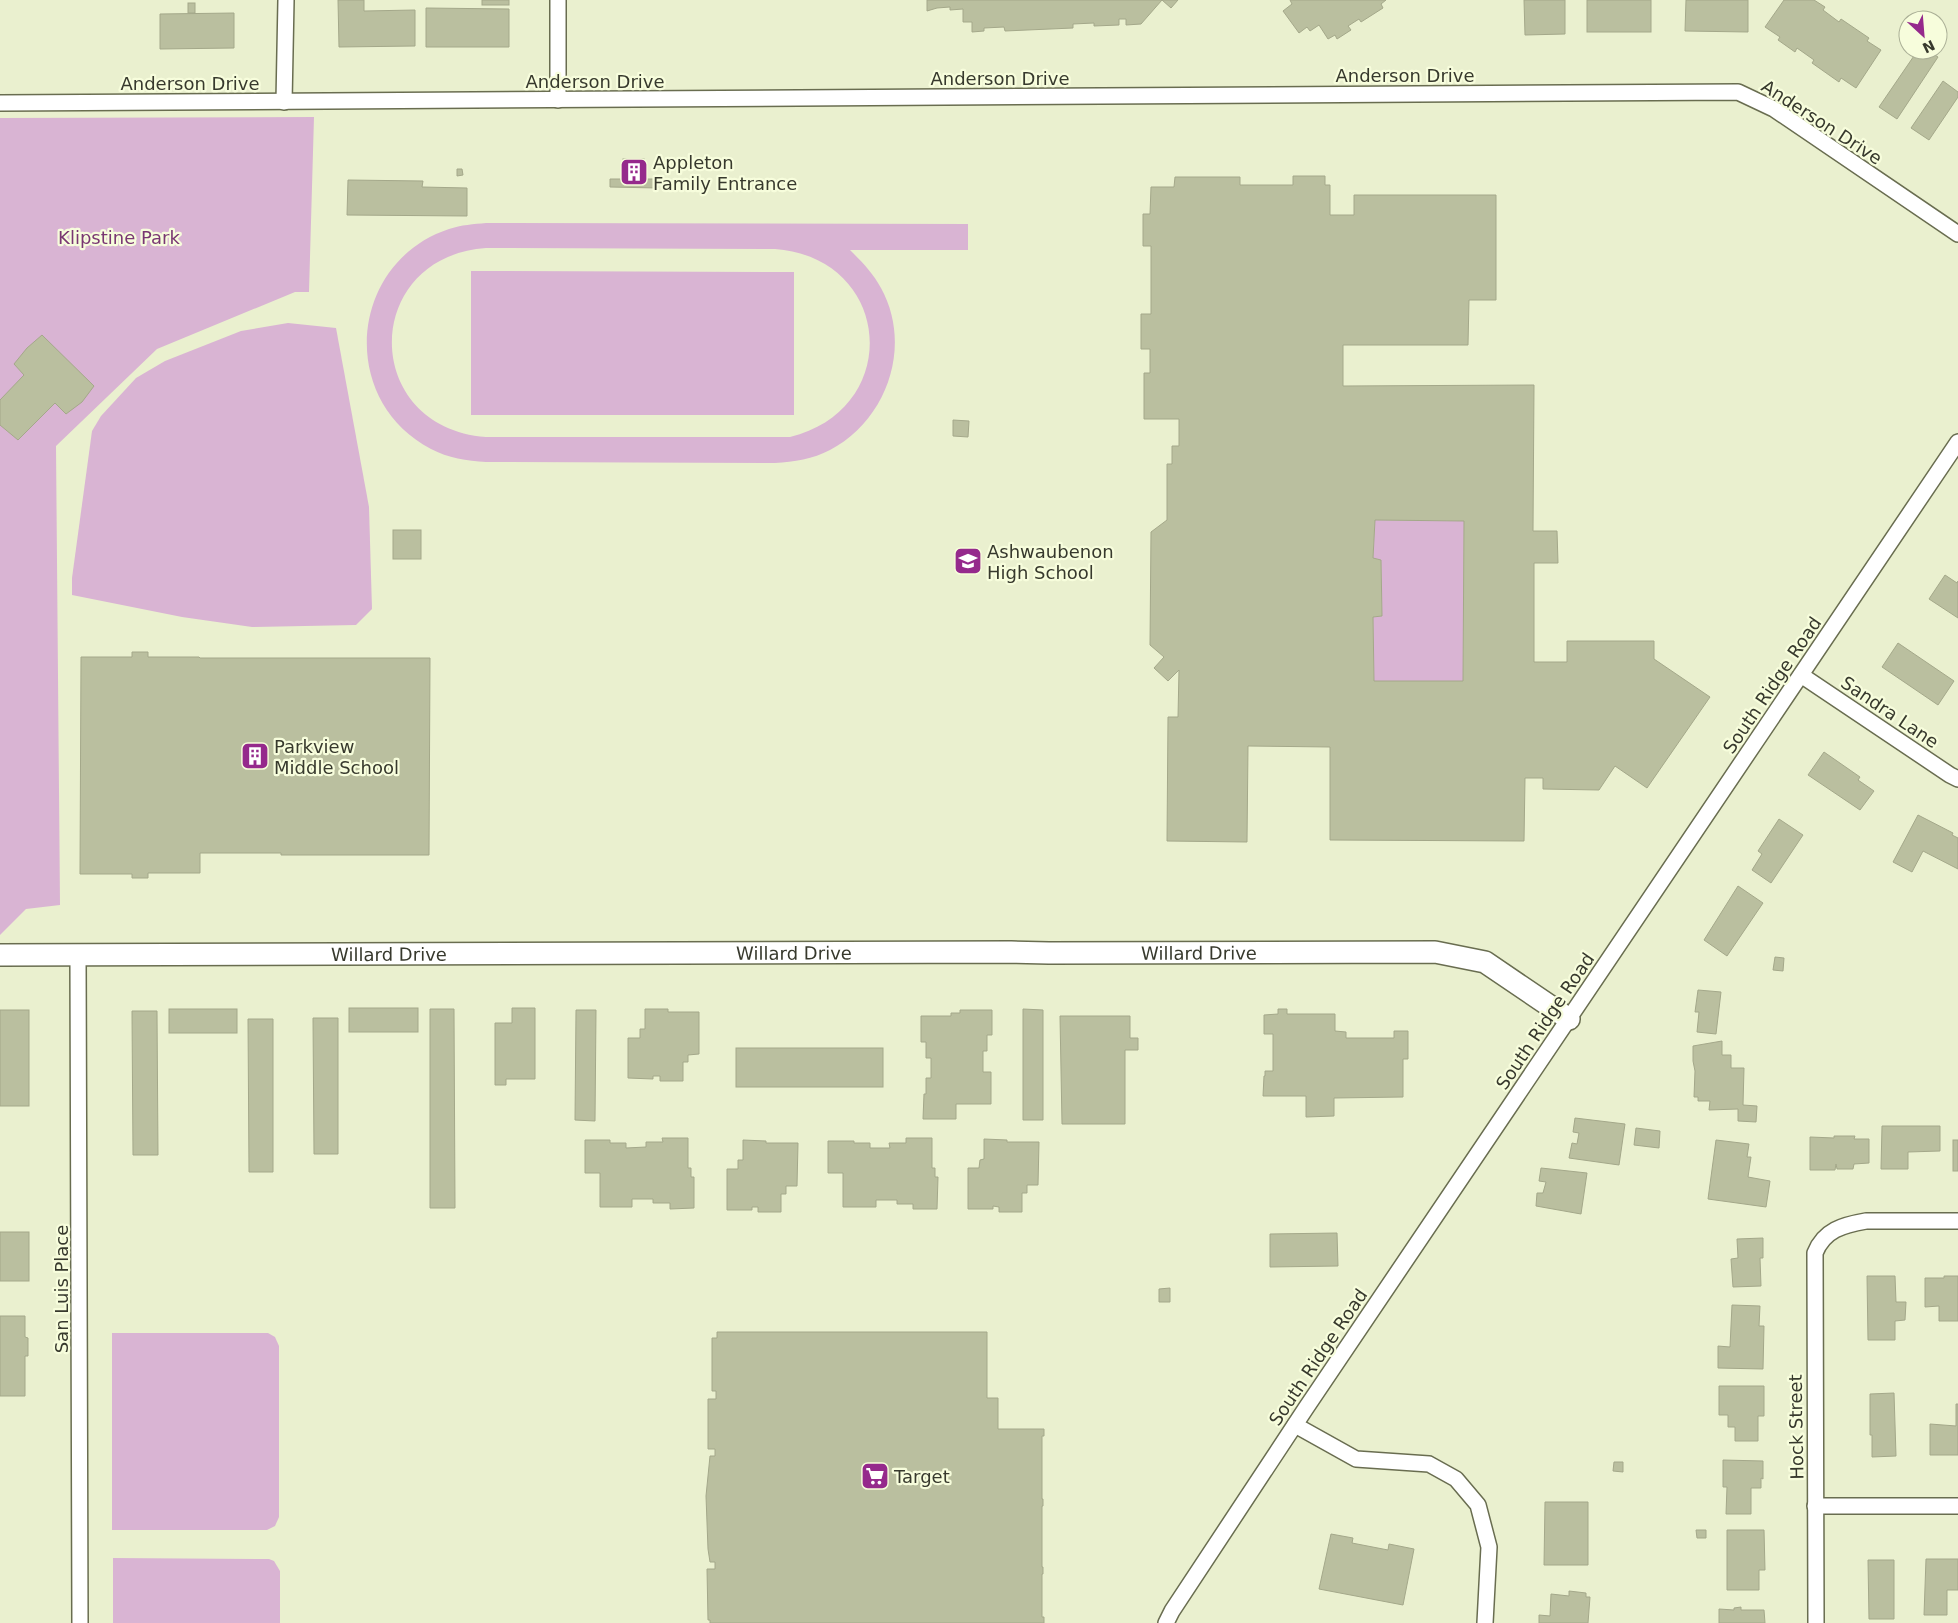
<svg xmlns="http://www.w3.org/2000/svg" width="1958" height="1623" viewBox="0 0 1958 1623" font-family="'DejaVu Sans',sans-serif">
<rect width="100%" height="100%" fill="#eaf0cf"/>
<!-- green -->
<g fill="#d9b4d3" fill-rule="evenodd">
<path d="M314 117 309 292H295L157 349 56 446 60 905 26 909 0 935V955V118Z"/>
<path d="M486 223 968 224V250H850C862 262 873 273 881 288 913 346 887 420 830 450 813 459 794 462 775 463L486 462C467 461 448 458 431 449 337 400 349 262 449 229 461 225 474 224 486 223ZM486 248 775 249C893 258 904 409 790 437H486C360 427 361 257 486 248Z"/>
<path d="M471 271 794 272V415H471Z"/>
<path d="M288 323 336 328 369 507 372 609 356 625 252 627 182 617 72 595V578L92 431 101 416 136 378 165 361 241 331Z"/>
<path d="M1375 520 1464 521 1463 681H1374L1373 617 1382 616 1381 560 1373 558Z"/>
<path d="M112 1333H268L275 1337 279 1346V1517L275 1526 267 1530H112Z"/>
<path d="M113 1558 269 1559 274 1561 280 1571V1623H113Z"/>
</g>
<!-- building -->
<g fill="#babf9f" stroke="#a4a88a" fill-rule="evenodd">
<path d="M338 0H364V11L415 10V46L339 47Z"/>
<rect x="482" y="0" width="27" height="5"/>
<path d="M927 0H1162L1141 24 1126 25V19H1119V25L1094 26V23L1073 24V28L1005 31 1004 27 984 28V31L972 32V22H963V9L950 10V7L937 8 927 11Z"/>
<path d="M1162 0H1178L1171 8Z"/>
<path d="M1386 0 1381 4 1383 8 1361 22 1359 19 1348 26 1351 30 1337 39 1335 35 1328 39 1319 25 1310 31 1307 27 1299 33 1283 11 1292 4 1290 0Z"/>
<path d="M1524 0H1565V34L1525 35Z"/>
<rect x="1587" y="0" width="64" height="32"/>
<path d="M1686 0H1748V32L1685 31Z"/>
<path d="M1784 0H1814L1825 7 1823 10 1839 22 1841 19 1869 38 1867 41 1881 50 1856 88 1841 78 1839 82 1812 63 1814 60 1797 48 1795 52 1778 40 1780 37 1765 27Z"/>
<rect x="188" y="3" width="7" height="10"/>
<path d="M426 8 509 9V47H426Z"/>
<path d="M234 13V48L160 49V14Z"/>
<path d="M1918 50H1927L1938 57 1897 119 1879 107Z"/>
<path d="M1943 81 1958 92V97L1929 140 1911 128Z"/>
<rect x="623" y="159" width="21" height="19"/>
<path d="M457 169H462L463 175 457 176Z"/>
<path d="M1293 176H1325V185H1330V215H1354V195H1496V300H1469L1468 345H1343V386L1534 385 1533 531H1557L1558 563H1534V662H1567V641H1654V659L1710 697 1647 788 1615 766 1599 790 1543 789V778H1525L1524 841 1330 840V747L1248 746 1247 842 1167 841 1168 717H1178L1179 670 1168 681 1154 668 1164 657 1150 645 1151 532 1167 520V464H1172V446H1179V419H1144V373H1150V349H1141V314H1151V246H1143V214H1150L1151 187H1174L1175 177H1240V185H1293ZM1375 520 1464 521 1463 681H1374L1373 617 1382 616 1381 560 1373 558Z"/>
<path d="M610 179H658V188L610 187Z"/>
<path d="M348 180 423 181 422 187 467 188V216L347 215Z"/>
<path d="M42 335 94 386 82 402 66 414 55 403 18 440 0 425V400L24 375 14 364 27 348Z"/>
<path d="M953 420 969 421 968 437 953 436Z"/>
<rect x="393" y="530" width="28" height="29"/>
<path d="M1945 575 1957 583 1958 581V618L1929 599Z"/>
<path d="M1898 643 1954 681 1938 705 1882 667Z"/>
<path d="M132 652H148V657H199L200 658H430L429 855H281V853H200V873H148V878H132V874H80L81 657H132Z"/>
<path d="M1824 752 1860 777 1858 780 1874 791 1860 810 1808 775Z"/>
<path d="M1918 815 1953 833 1952 835 1958 838V869L1923 851 1912 872 1893 862Z"/>
<path d="M1779 819 1803 835 1771 883 1752 870 1762 854 1758 851Z"/>
<path d="M1738 886 1763 903 1727 956 1704 940Z"/>
<path d="M1775 957 1784 958 1783 971 1773 970Z"/>
<path d="M1698 990 1721 992 1716 1034 1697 1032 1699 1012H1695Z"/>
<rect x="349" y="1008" width="69" height="24"/>
<path d="M512 1008H535V1079H506V1085H495V1023H512Z"/>
<rect x="169" y="1009" width="68" height="24"/>
<path d="M430 1009H454L455 1208H430Z"/>
<path d="M645 1009H668V1012H699V1054L688 1055V1062H683V1081H660V1076H653V1079L628 1078V1038H640V1029H645Z"/>
<path d="M1023 1009 1043 1010V1120H1023Z"/>
<path d="M1278 1009H1287V1014H1335V1031L1346 1032V1038H1394V1031H1408V1059H1403V1097L1334 1098V1116L1306 1117V1096H1263L1264 1076H1265V1071H1273V1034H1264V1015L1278 1014Z"/>
<rect x="0" y="1010" width="29" height="96"/>
<path d="M576 1010H596L595 1121 575 1120Z"/>
<path d="M960 1010H992V1035H987V1051H983V1072H991V1104H956V1119H923L924 1094H926V1078H931V1058H926V1042H921V1016H951V1013H960Z"/>
<path d="M132 1011H157L158 1155H133Z"/>
<path d="M1060 1016H1130V1038H1138V1050H1125V1124H1062Z"/>
<path d="M313 1018H338V1154H314Z"/>
<path d="M248 1019H273V1172H249Z"/>
<path d="M1722 1041V1055H1731V1068H1744L1743 1105 1757 1106 1756 1122 1738 1121V1109L1709 1110 1710 1101H1698V1097H1694L1695 1071 1693 1061V1046Z"/>
<rect x="736" y="1048" width="147" height="39"/>
<path d="M1575 1118 1625 1124 1619 1165 1569 1158 1572 1143 1577 1144 1579 1133 1573 1132Z"/>
<path d="M1882 1126H1940V1151L1908 1152V1169H1881Z"/>
<path d="M1636 1128 1660 1131 1659 1148 1634 1145Z"/>
<path d="M1834 1136H1855L1854 1139H1869V1163L1854 1164 1853 1169H1837L1836 1164 1835 1170H1810V1137L1834 1138Z"/>
<path d="M662 1138H688V1168H691V1177H694V1208L670 1209V1203H653V1199H632V1207H600V1173H585V1140H610V1143H626V1148L646 1147V1142H663Z"/>
<path d="M906 1138H932V1168H935V1177H938L937 1209H913V1204H897V1200H876V1207H843V1173H828V1141H854V1143H870V1148H890L889 1143H906Z"/>
<path d="M984 1139 1007 1140V1142H1039L1038 1185H1027V1193H1022V1212H999V1207L993 1206V1209H968V1168H979L980 1160 984 1159Z"/>
<path d="M743 1140 766 1141V1143H798L797 1186H786V1194H781V1212H758V1207H752V1210H727V1169H738V1160H743Z"/>
<path d="M1716 1140 1749 1144 1747 1157H1751L1748 1177 1770 1181 1766 1207 1708 1199Z"/>
<rect x="1953" y="1140" width="5" height="31"/>
<path d="M1541 1168 1587 1173 1581 1214 1536 1206 1537 1193H1543L1546 1182 1539 1181Z"/>
<rect x="0" y="1232" width="29" height="49"/>
<path d="M1337 1233 1338 1266 1270 1267V1234Z"/>
<path d="M1763 1238V1258H1760L1761 1286 1733 1287 1731 1259 1738 1258 1737 1239Z"/>
<path d="M1867 1276H1895L1896 1302H1906L1905 1320 1895 1321V1340H1868Z"/>
<path d="M1944 1276H1958V1321H1939V1306L1925 1307V1278H1944Z"/>
<path d="M1170 1288V1302H1159V1289Z"/>
<path d="M1732 1305 1760 1306 1759 1326H1764L1763 1369 1718 1368V1346L1730 1347Z"/>
<path d="M0 1316H25V1337L28 1338V1356H25V1396H0Z"/>
<path d="M717 1332H987V1398H998V1429H1044V1436H1042V1499H1043V1506H1042V1567H1043V1574H1042V1617H1044V1623H710V1620H708L707 1569H715V1562H710L708 1549 706 1496 710 1456H715V1449H708V1399H716V1391H712V1338H717Z"/>
<path d="M1719 1386H1764V1416H1758V1441H1735V1427H1728V1415H1719Z"/>
<path d="M1894 1393 1896 1456 1872 1457V1435H1870V1394Z"/>
<path d="M1956 1404H1958V1455H1930V1424L1956 1426Z"/>
<path d="M1723 1460 1763 1461V1479L1761 1478V1488H1751V1514H1726L1727 1487H1723Z"/>
<path d="M1614 1462H1623V1472L1613 1471Z"/>
<path d="M1545 1502H1588V1565H1544Z"/>
<path d="M1696 1530H1706V1538H1697Z"/>
<path d="M1727 1530H1764L1765 1570H1759V1590H1727Z"/>
<path d="M1331 1534 1353 1538 1352 1543 1388 1550 1389 1544 1414 1549 1403 1605 1319 1589Z"/>
<path d="M1926 1559H1958V1590H1947V1615H1924Z"/>
<path d="M1868 1560H1894V1619H1869Z"/>
<path d="M1569 1591 1586 1593V1597H1590L1588 1623H1539V1615L1550 1616 1551 1594 1569 1596Z"/>
<path d="M1741 1607V1610H1764L1765 1623H1719V1609L1734 1610V1608Z"/>
</g>
<g fill="none" stroke-linecap="round" stroke-linejoin="round">
<defs>
<g id="street">
<path d="M558 100V0"/>
<path d="M284 102 286 0"/>
<path d="M0 103 1738 92 1774 109 1958 234"/>
<path d="M1801 675 1950 775 1958 779"/>
<path d="M78 955 80 1623"/>
<path d="M1295 1425 1356 1459 1429 1464 1456 1479 1478 1505 1489 1547 1485 1623"/>
<path d="M1815 1506H1958"/>
<path d="M1166 1623 1172 1611 1306 1408 1958 442"/>
<path d="M1816 1623 1815 1253C1824 1230 1843 1225 1866 1221H1958"/>
</g>
<g id="secondary">
<path id="s1" d="M0 955 1011 952 1049 953 1435 952 1485 962 1569 1019"/>
</g>
</defs>
<!-- street casing -->
<use href="#street" stroke="#696d50" stroke-width="18"/>
<!-- secondary casing -->
<use href="#secondary" stroke="#696d50" stroke-width="24"/>
<!-- street -->
<use href="#street" stroke="#fff" stroke-width="15"/>
<!-- secondary -->
<use href="#secondary" stroke="#fff" stroke-width="21"/>
</g>
<!-- icons -->
<defs>
<symbol id="building-square" viewBox="-11 -11 22 22"><rect x="-9" y="-9" width="18" height="18" rx="4" fill="#95298c" stroke="#f7fddc"/><path d="M-4-6H4V6H1V3H-1V6H-4ZM-2.5-4.3h1.7v1.8h-1.7ZM.8-4.3h1.7v1.8H.8ZM-2.5-1h1.7V.8h-1.7ZM.8-1h1.7V.8H.8Z" fill="#fff"/></symbol>
<symbol id="school-square" viewBox="-11 -11 22 22"><rect x="-9" y="-9" width="18" height="18" rx="4" fill="#95298c" stroke="#f7fddc"/><path d="M0-5L7-2L0 1L-7-2ZM-4 1L0 2.5L4 1V4Q0 6-4 4Z" fill="#fff"/></symbol>
<symbol id="supermarket-square" viewBox="-11 -11 22 22"><rect x="-9" y="-9" width="18" height="18" rx="4" fill="#95298c" stroke="#f7fddc"/><path d="M-6-5.5h2.5l.6 2H6L4.5 2H-2.5L-4.4-4H-6ZM-1.5 3.2a1.3 1.3 0 1 0 .1 0ZM3 3.2a1.3 1.3 0 1 0 .1 0Z" fill="#fff"/></symbol>
</defs>
<g fill-rule="evenodd">
<use href="#building-square" x="618" y="156" width="32" height="32"/>
<use href="#school-square" x="952" y="545" width="32" height="32"/>
<use href="#building-square" x="239" y="740" width="32" height="32"/>
<use href="#supermarket-square" x="859" y="1460" width="32" height="32"/>
</g>
<g text-anchor="middle" dominant-baseline="central" stroke-width="4.5" stroke-linejoin="round" paint-order="stroke">
<!-- street labels -->
<g font-size="18" fill="#37392d" stroke="#f7fddc">
<text x="1405" y="75">Anderson Drive</text>
<text x="1000" y="78">Anderson Drive</text>
<text x="595" y="81">Anderson Drive</text>
<text x="190" y="83">Anderson Drive</text>
<text transform="translate(1822 122) rotate(33)">Anderson Drive</text>
<text transform="translate(1772 685) rotate(-56)">South Ridge Road</text>
<text transform="translate(1890 712) rotate(34)">Sandra Lane</text>
<text stroke="none"><textPath href="#s1" startOffset="794">Willard Drive</textPath></text>
<text stroke="none"><textPath href="#s1" startOffset="1199">Willard Drive</textPath></text>
<text stroke="none"><textPath href="#s1" startOffset="389">Willard Drive</textPath></text>
<text transform="translate(1545 1021) rotate(-56)">South Ridge Road</text>
<text transform="translate(61 1289) rotate(-90)">San Luis Place</text>
<text transform="translate(1318 1357) rotate(-56)">South Ridge Road</text>
<text transform="translate(1796 1427) rotate(-91)">Hock Street</text>
</g>
<!-- poi labels -->
<g font-size="18" fill="#37392d" stroke="#f7fddc" text-anchor="start">
<text x="653" y="162">Appleton<tspan x="653" dy="21">Family Entrance</tspan></text>
<text x="987" y="551">Ashwaubenon<tspan x="987" dy="21">High School</tspan></text>
<text x="274" y="746">Parkview<tspan x="274" dy="21">Middle School</tspan></text>
<text x="894" y="1476">Target</text>
</g>
<!-- park labels -->
<g font-size="18" fill="#793672" stroke="#f7fddc">
<text x="119" y="237">Klipstine Park</text>
</g>
</g>
<!-- north arrow -->
<g transform="translate(1923 35) rotate(154)"><circle r="24" fill="#f7fddc" stroke="#aaaf96"/>
<path d="M0-4L9 19L0 12L-9 19Z" fill="#95298c"/>
<text y="-8" font-size="14" font-weight="bold" text-anchor="middle" fill="#37392d">N</text>
</g>
</svg>
